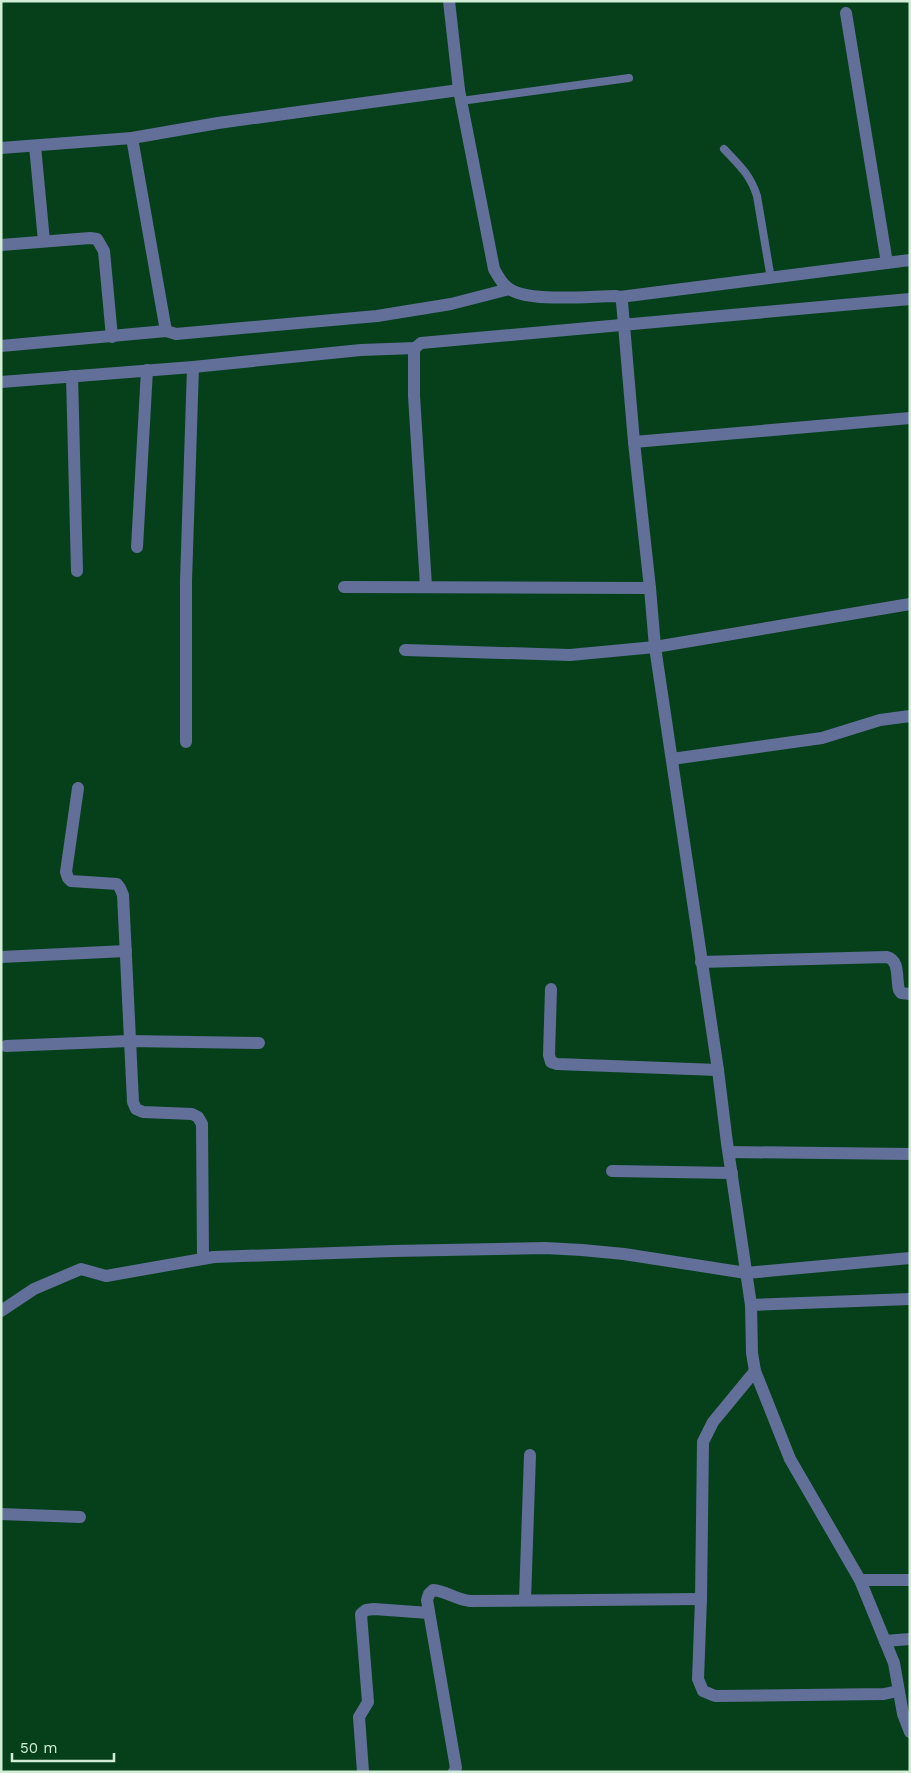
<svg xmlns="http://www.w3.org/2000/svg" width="911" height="1773" viewBox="0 0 911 1773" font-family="'Work Sans',sans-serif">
<rect width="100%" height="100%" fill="#05401b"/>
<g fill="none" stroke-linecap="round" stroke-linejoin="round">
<!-- lane -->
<g stroke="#626f98" stroke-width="8">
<path d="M461 101 629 78"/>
<path d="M724 149C739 165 750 174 757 196L771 279"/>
</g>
<!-- street -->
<g stroke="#626f98" stroke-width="12">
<path d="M449 1 459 90 494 269C498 276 501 283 508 288 527 303 590 296 615 296L620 297 622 302 634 442 650 588 655 647 718 1070 727 1143 751 1305 752 1353 755 1371 790 1459 860 1580 894 1663 903 1714 910 1732"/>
<path d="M846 13 887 263"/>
<path d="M132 138 166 331"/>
<path d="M35 146 44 241"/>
<path d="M1 148 132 138 218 123 459 90"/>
<path d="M1 245 90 238 97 239 104 251 112 337"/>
<path d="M620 297 910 260"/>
<path d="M1 346 166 331 176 334 377 316 451 304 509 289"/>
<path d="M72 376 77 571"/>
<path d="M1 382 193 367 361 350 415 348"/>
<path d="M634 442 910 418"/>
<path d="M137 547 147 370"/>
<path d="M426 586 414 396V352L415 348 421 343 910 299"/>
<path d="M344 587 650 588"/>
<path d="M405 650 570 655 655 647 910 604"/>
<path d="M186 742V581L193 367"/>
<path d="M672 759 822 738 880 720 910 716"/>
<path d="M78 788 66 872 68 878 71 881 117 884 120 888 123 895 133 1102 136 1109 143 1112 192 1114 198 1117 202 1124 203 1258"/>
<path d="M1 957 126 951"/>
<path d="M701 962 887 957C900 960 896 979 899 990L901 993 910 994"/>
<path d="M551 989 549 1055 551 1062 557 1064 718 1070"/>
<path d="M6 1046 129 1041 259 1043"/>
<path d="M729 1152 910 1154"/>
<path d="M612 1171 732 1173"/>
<path d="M751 1305 910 1299"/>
<path d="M1 1311 34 1289 81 1269 106 1276 214 1257 393 1251 545 1248 582 1250 624 1254 746 1273 910 1258"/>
<path d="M755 1371 713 1422 703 1442 701 1599 698 1679 703 1691 715 1696 884 1694 898 1691"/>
<path d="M1 1514 80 1517"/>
<path d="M860 1580H910"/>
<path d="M525 1600 530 1455"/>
<path d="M885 1641 910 1639"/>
<path d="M363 1772 359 1717 368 1702 361 1614 366 1610 374 1609 429 1613"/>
<path d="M454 1772 456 1768 427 1600 429 1594 433 1590C446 1591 457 1600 470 1601L701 1599"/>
</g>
</g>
<!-- border -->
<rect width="911" height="1773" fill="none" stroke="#d1edd6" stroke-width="5"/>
<!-- scale -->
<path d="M12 1753v8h102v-8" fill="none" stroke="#d1edd6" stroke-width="2.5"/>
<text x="20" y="1753" font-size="15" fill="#d1edd6" stroke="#05401b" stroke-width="4" paint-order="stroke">50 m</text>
</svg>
